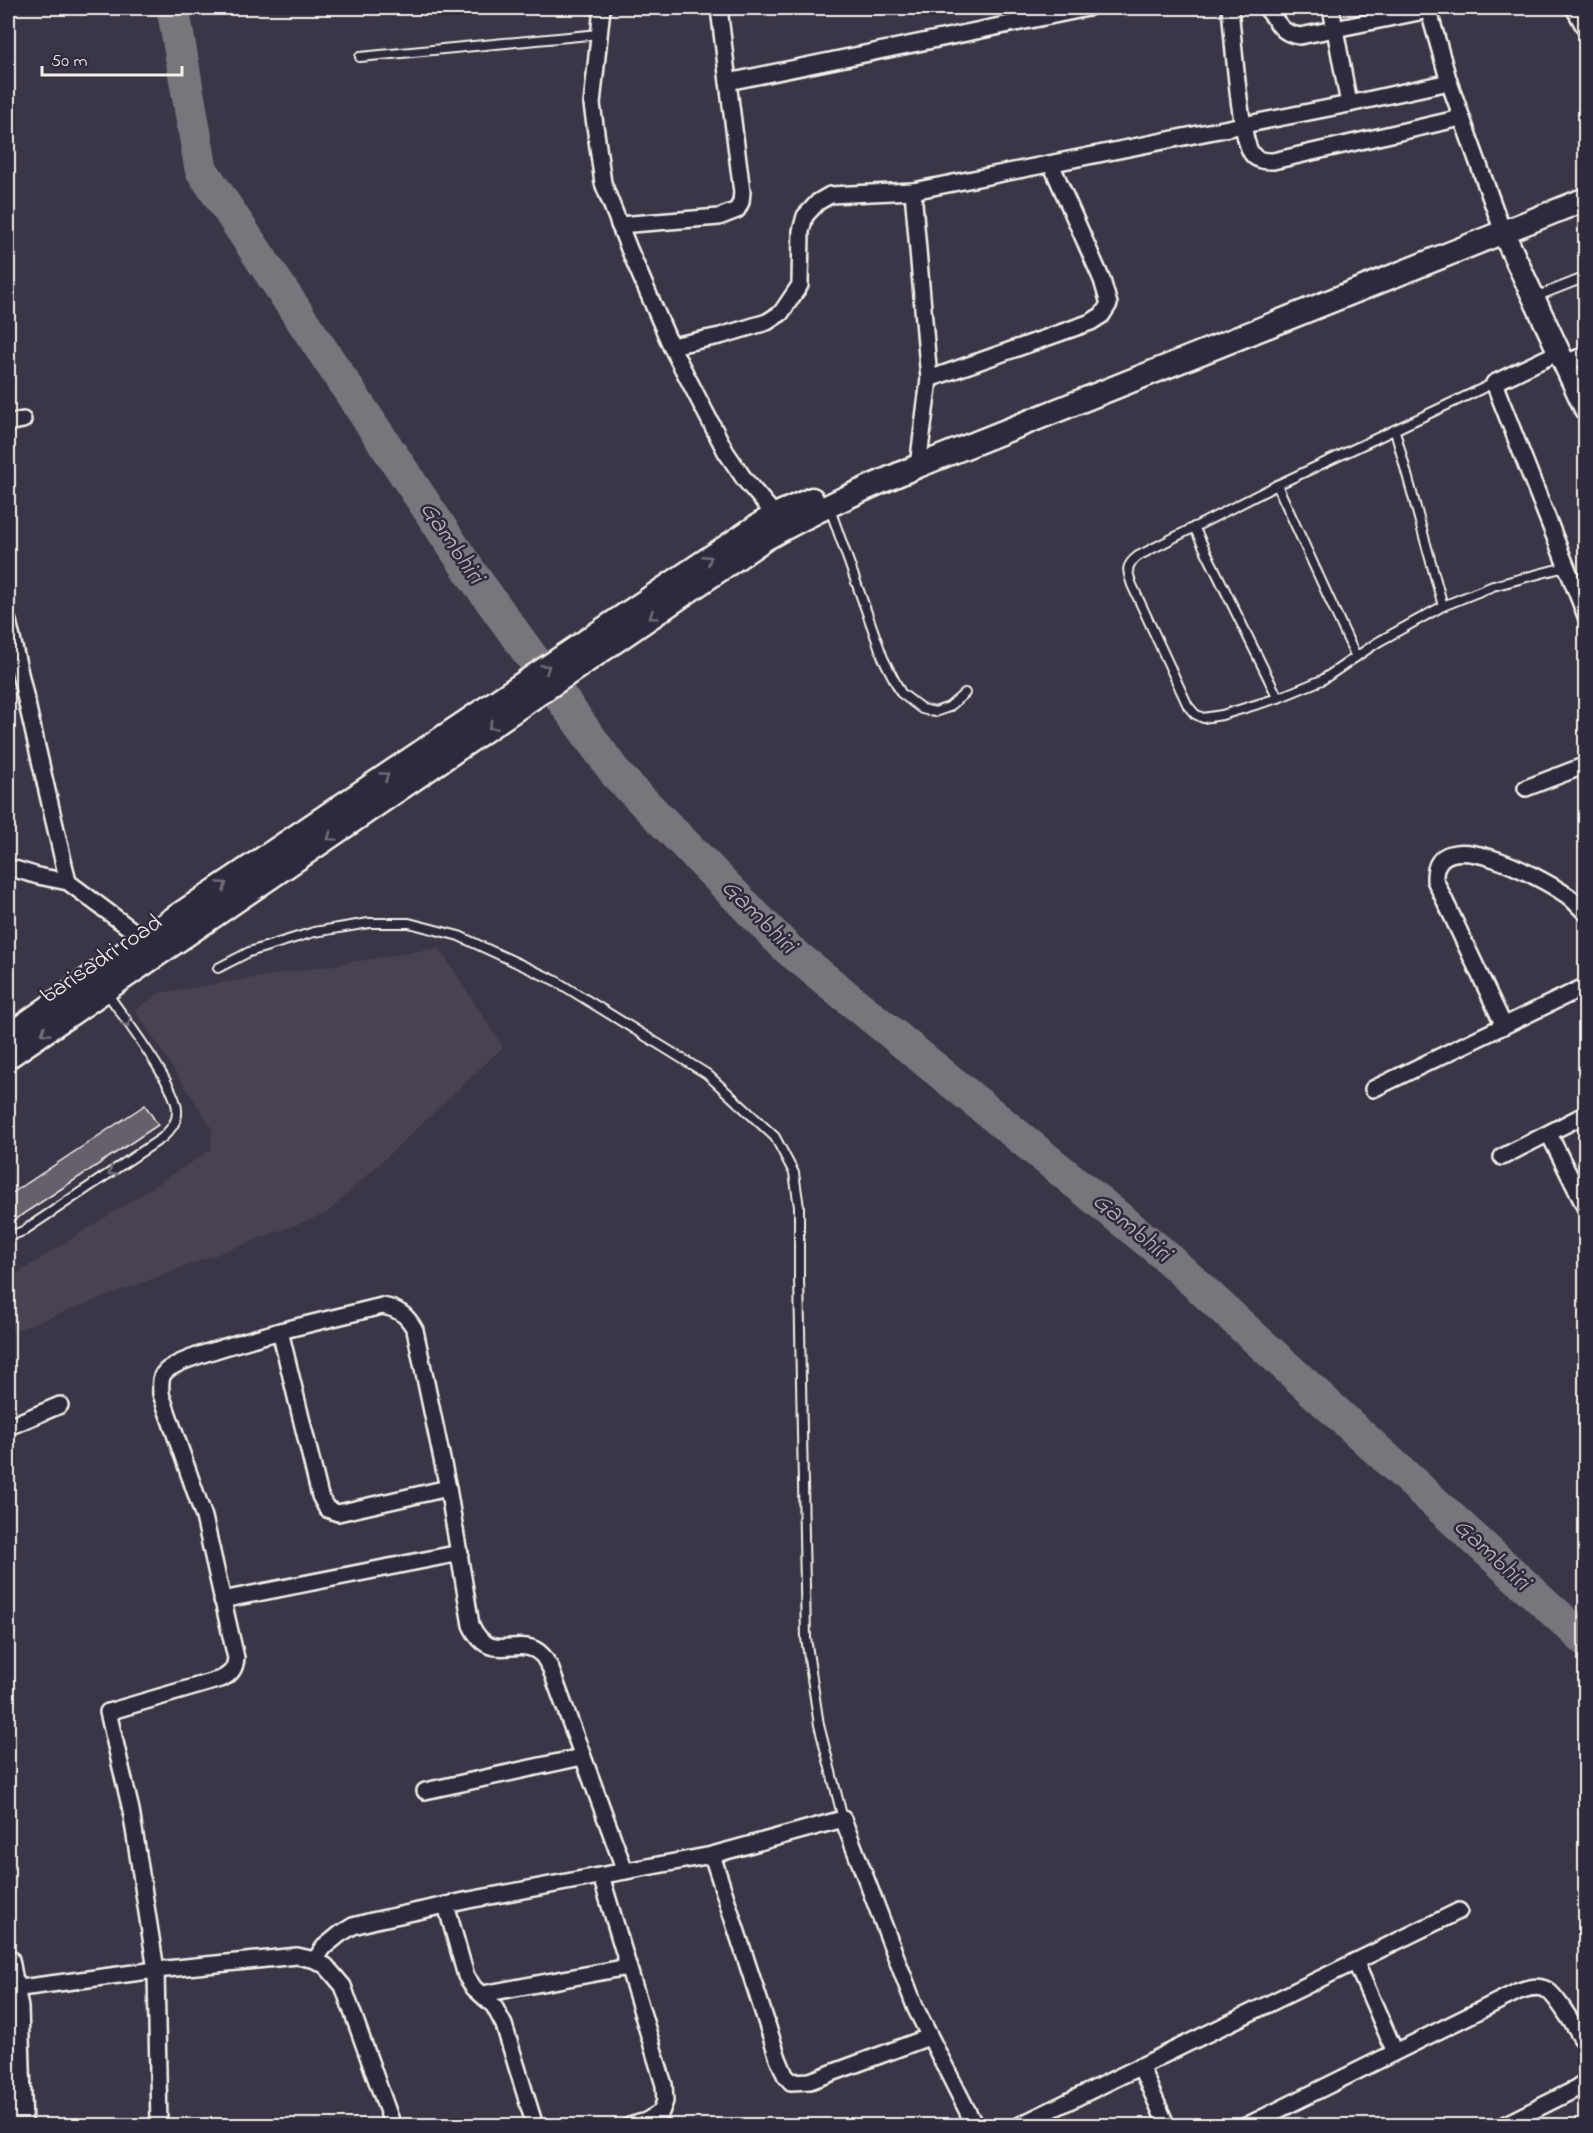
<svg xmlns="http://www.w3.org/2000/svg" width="1593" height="2133" viewBox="0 0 1593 2133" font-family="'Indie Flower',sans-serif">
<rect width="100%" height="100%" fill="#3b3647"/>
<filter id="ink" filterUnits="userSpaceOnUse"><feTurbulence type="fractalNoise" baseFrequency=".0167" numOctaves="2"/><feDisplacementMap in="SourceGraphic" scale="12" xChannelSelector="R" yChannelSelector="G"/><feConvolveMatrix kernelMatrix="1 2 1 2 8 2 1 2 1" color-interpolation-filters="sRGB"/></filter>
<g filter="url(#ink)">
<!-- built -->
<path fill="#484352" d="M439 948 503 1047 327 1213 8 1333V1278H10L211 1150 212 1128 135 1010 160 993Z"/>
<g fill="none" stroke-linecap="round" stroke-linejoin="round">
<!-- river -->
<path stroke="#78747b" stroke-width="33" d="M173 8 201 169 471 573 617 775 788 949 1161 1252 1586 1641"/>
</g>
<!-- building -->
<path fill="#65616c" stroke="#f4f1e8" stroke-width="1.5" d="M145 1105 158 1125 8 1224V1196Z"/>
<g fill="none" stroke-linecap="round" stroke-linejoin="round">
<defs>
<g id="lane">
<path d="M360 57 599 34"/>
<path d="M1535 297 1586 277"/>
<path d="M1494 383 1277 485 1138 556C1125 566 1127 570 1132 585L1188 706 1195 714 1203 718 1222 715 1278 698 1322 680 1378 642 1443 606 1493 586 1565 567"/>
<path d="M1395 431 1443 606"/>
<path d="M1277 485 1356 657"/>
<path d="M830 509 883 658 901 693 922 709 935 712 949 707 965 693"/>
<path d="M1194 527 1278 698"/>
<path d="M218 968 249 952 314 932 369 923H409L459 936 556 981 707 1074 775 1137 794 1173 799 1207V1278L806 1638 819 1725 843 1819"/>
<path d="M8 1237 23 1231 162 1138C170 1130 178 1122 177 1110 177 1087 122 1015 107 993"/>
</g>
<g id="street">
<path d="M602 8 592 104 603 183 629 249 671 346 720 336 767 322 781 313 800 285 801 231 805 216 818 202 830 195 913 191 1349 104 1449 82"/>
<path d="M719 8 728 82 1088 8"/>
<path d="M1230 8C1233 34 1239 138 1252 154 1257 161 1265 161 1273 161L1461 118"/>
<path d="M1266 8C1279 22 1279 33 1300 36L1429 10"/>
<path d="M1331 8 1349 104"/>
<path d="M1428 8 1449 82 1503 232"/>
<path d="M1574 8 1586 30"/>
<path d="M913 191 929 379 918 466"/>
<path d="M619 225 719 217 737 210 741 202 742 192 728 82"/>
<path d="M671 346 726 452 745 480 775 515"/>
<path d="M1559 352 1494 383 1586 616"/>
<path d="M1564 363 1586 355"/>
<path d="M929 379 1091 322 1102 315 1109 304 1102 280 1051 164"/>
<path d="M8 423 23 420"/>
<path d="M8 621 68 882"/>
<path d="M1526 788 1586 765"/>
<path d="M8 867 38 876 68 882 144 939"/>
<path d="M1504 1026 1435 880C1433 818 1542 878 1565 894 1573 899 1579 907 1586 913"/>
<path d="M1373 1089 1586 986"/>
<path d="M1549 1134 1586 1209"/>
<path d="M1502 1157 1586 1114"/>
<path d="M280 1331 382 1306C399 1309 407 1315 415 1330L448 1488 471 1625C491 1668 519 1632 542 1655 545 1658 547 1663 550 1667L625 1871"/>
<path d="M8 1427 60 1405"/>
<path d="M222 1600 460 1553"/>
<path d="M425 1791 582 1757"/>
<path d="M712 1855 778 2058 785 2075 791 2082 810 2081 929 2037"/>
<path d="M601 1876 664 2085 665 2101 661 2112 646 2121 629 2126"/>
<path d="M446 1905 466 1976 474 1988 494 2006 504 2025 535 2126"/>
<path d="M315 1960 324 1947 340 1934 353 1926 372 1921 469 1900 712 1855 843 1819 916 2009 975 2126"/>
<path d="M1355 1961 1395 2052"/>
<path d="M13 1989 156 1970 297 1956 315 1960 326 1966 343 1986 393 2126"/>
<path d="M483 1994 628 1967"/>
<path d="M1140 2066 1167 2126"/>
<path d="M159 2126 156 1970 131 1810 108 1712 221 1679C231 1674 235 1669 236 1658L204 1517 161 1394C161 1386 159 1378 165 1372 177 1358 257 1338 280 1331L320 1496 327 1509 338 1513 448 1488"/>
<path d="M1018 2126 1459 1911"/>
<path d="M1246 2126 1519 1991C1528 1988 1538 1985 1547 1990 1559 1998 1577 2032 1586 2045"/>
<path d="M1502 2126 1576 2089 1586 2082"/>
</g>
<g id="secondary">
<path d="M1503 232 1586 410"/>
<path d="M8 1960 17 2008 21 2126"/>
</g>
<g id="primary">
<path d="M8 1036 174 918 757 526 775 515 812 499"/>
<path d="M8 1057 765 539C816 510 864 489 918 466L1586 199"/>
</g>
</defs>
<!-- lane casing -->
<use href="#lane" stroke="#f4f1e8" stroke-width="12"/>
<!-- street casing -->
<use href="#street" stroke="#f4f1e8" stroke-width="20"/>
<!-- secondary casing -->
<use href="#secondary" stroke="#f4f1e8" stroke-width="26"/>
<!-- primary casing -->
<use href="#primary" stroke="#f4f1e8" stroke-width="27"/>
<!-- lane -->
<use href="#lane" stroke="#2f2a3d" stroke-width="8"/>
<!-- street -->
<use href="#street" stroke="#2f2a3d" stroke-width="15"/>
<!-- secondary -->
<use href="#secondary" stroke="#2f2a3d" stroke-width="21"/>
<!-- primary -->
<use href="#primary" stroke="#2f2a3d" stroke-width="22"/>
</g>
<!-- one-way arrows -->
<defs><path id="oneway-chevron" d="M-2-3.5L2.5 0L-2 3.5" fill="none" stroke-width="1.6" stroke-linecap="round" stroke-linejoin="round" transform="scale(1.5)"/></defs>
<g stroke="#747079">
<use href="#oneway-chevron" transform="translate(708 559) rotate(-34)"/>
<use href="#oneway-chevron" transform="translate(653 616) rotate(146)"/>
<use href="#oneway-chevron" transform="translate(546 668) rotate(-34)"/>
<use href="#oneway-chevron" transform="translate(492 726) rotate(146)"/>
<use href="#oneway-chevron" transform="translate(385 776) rotate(-34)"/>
<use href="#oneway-chevron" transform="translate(331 837) rotate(146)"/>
<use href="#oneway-chevron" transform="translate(223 885) rotate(-34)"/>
<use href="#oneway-chevron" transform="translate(127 1023) rotate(56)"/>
<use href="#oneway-chevron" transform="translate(45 1032) rotate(146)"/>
<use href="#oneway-chevron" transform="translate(112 1172) rotate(146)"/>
</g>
</g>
<g text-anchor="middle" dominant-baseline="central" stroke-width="5" stroke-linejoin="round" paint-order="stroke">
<!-- street labels -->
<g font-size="24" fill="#f4f1e8" stroke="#2f2a3d">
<text transform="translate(102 960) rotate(-34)">barisadri road</text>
</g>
<!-- water labels -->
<g font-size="26" font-style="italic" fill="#b6b2b2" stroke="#2f2a3d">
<text transform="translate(451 543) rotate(56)">Gambhiri</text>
<text transform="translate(758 917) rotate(45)">Gambhiri</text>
<text transform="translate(1131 1228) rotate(40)">Gambhiri</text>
<text transform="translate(1491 1555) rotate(43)">Gambhiri</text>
</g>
</g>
<!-- margin -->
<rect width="1593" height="2133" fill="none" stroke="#2f2a3d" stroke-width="30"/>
<rect x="15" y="15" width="1563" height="2103" fill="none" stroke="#f4f1e8" stroke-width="2" filter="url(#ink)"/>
<!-- scale -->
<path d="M42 66v9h140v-9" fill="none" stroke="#f4f1e8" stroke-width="3"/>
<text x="51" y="66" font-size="18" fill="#f4f1e8" stroke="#2f2a3d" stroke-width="4.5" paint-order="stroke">50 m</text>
</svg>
